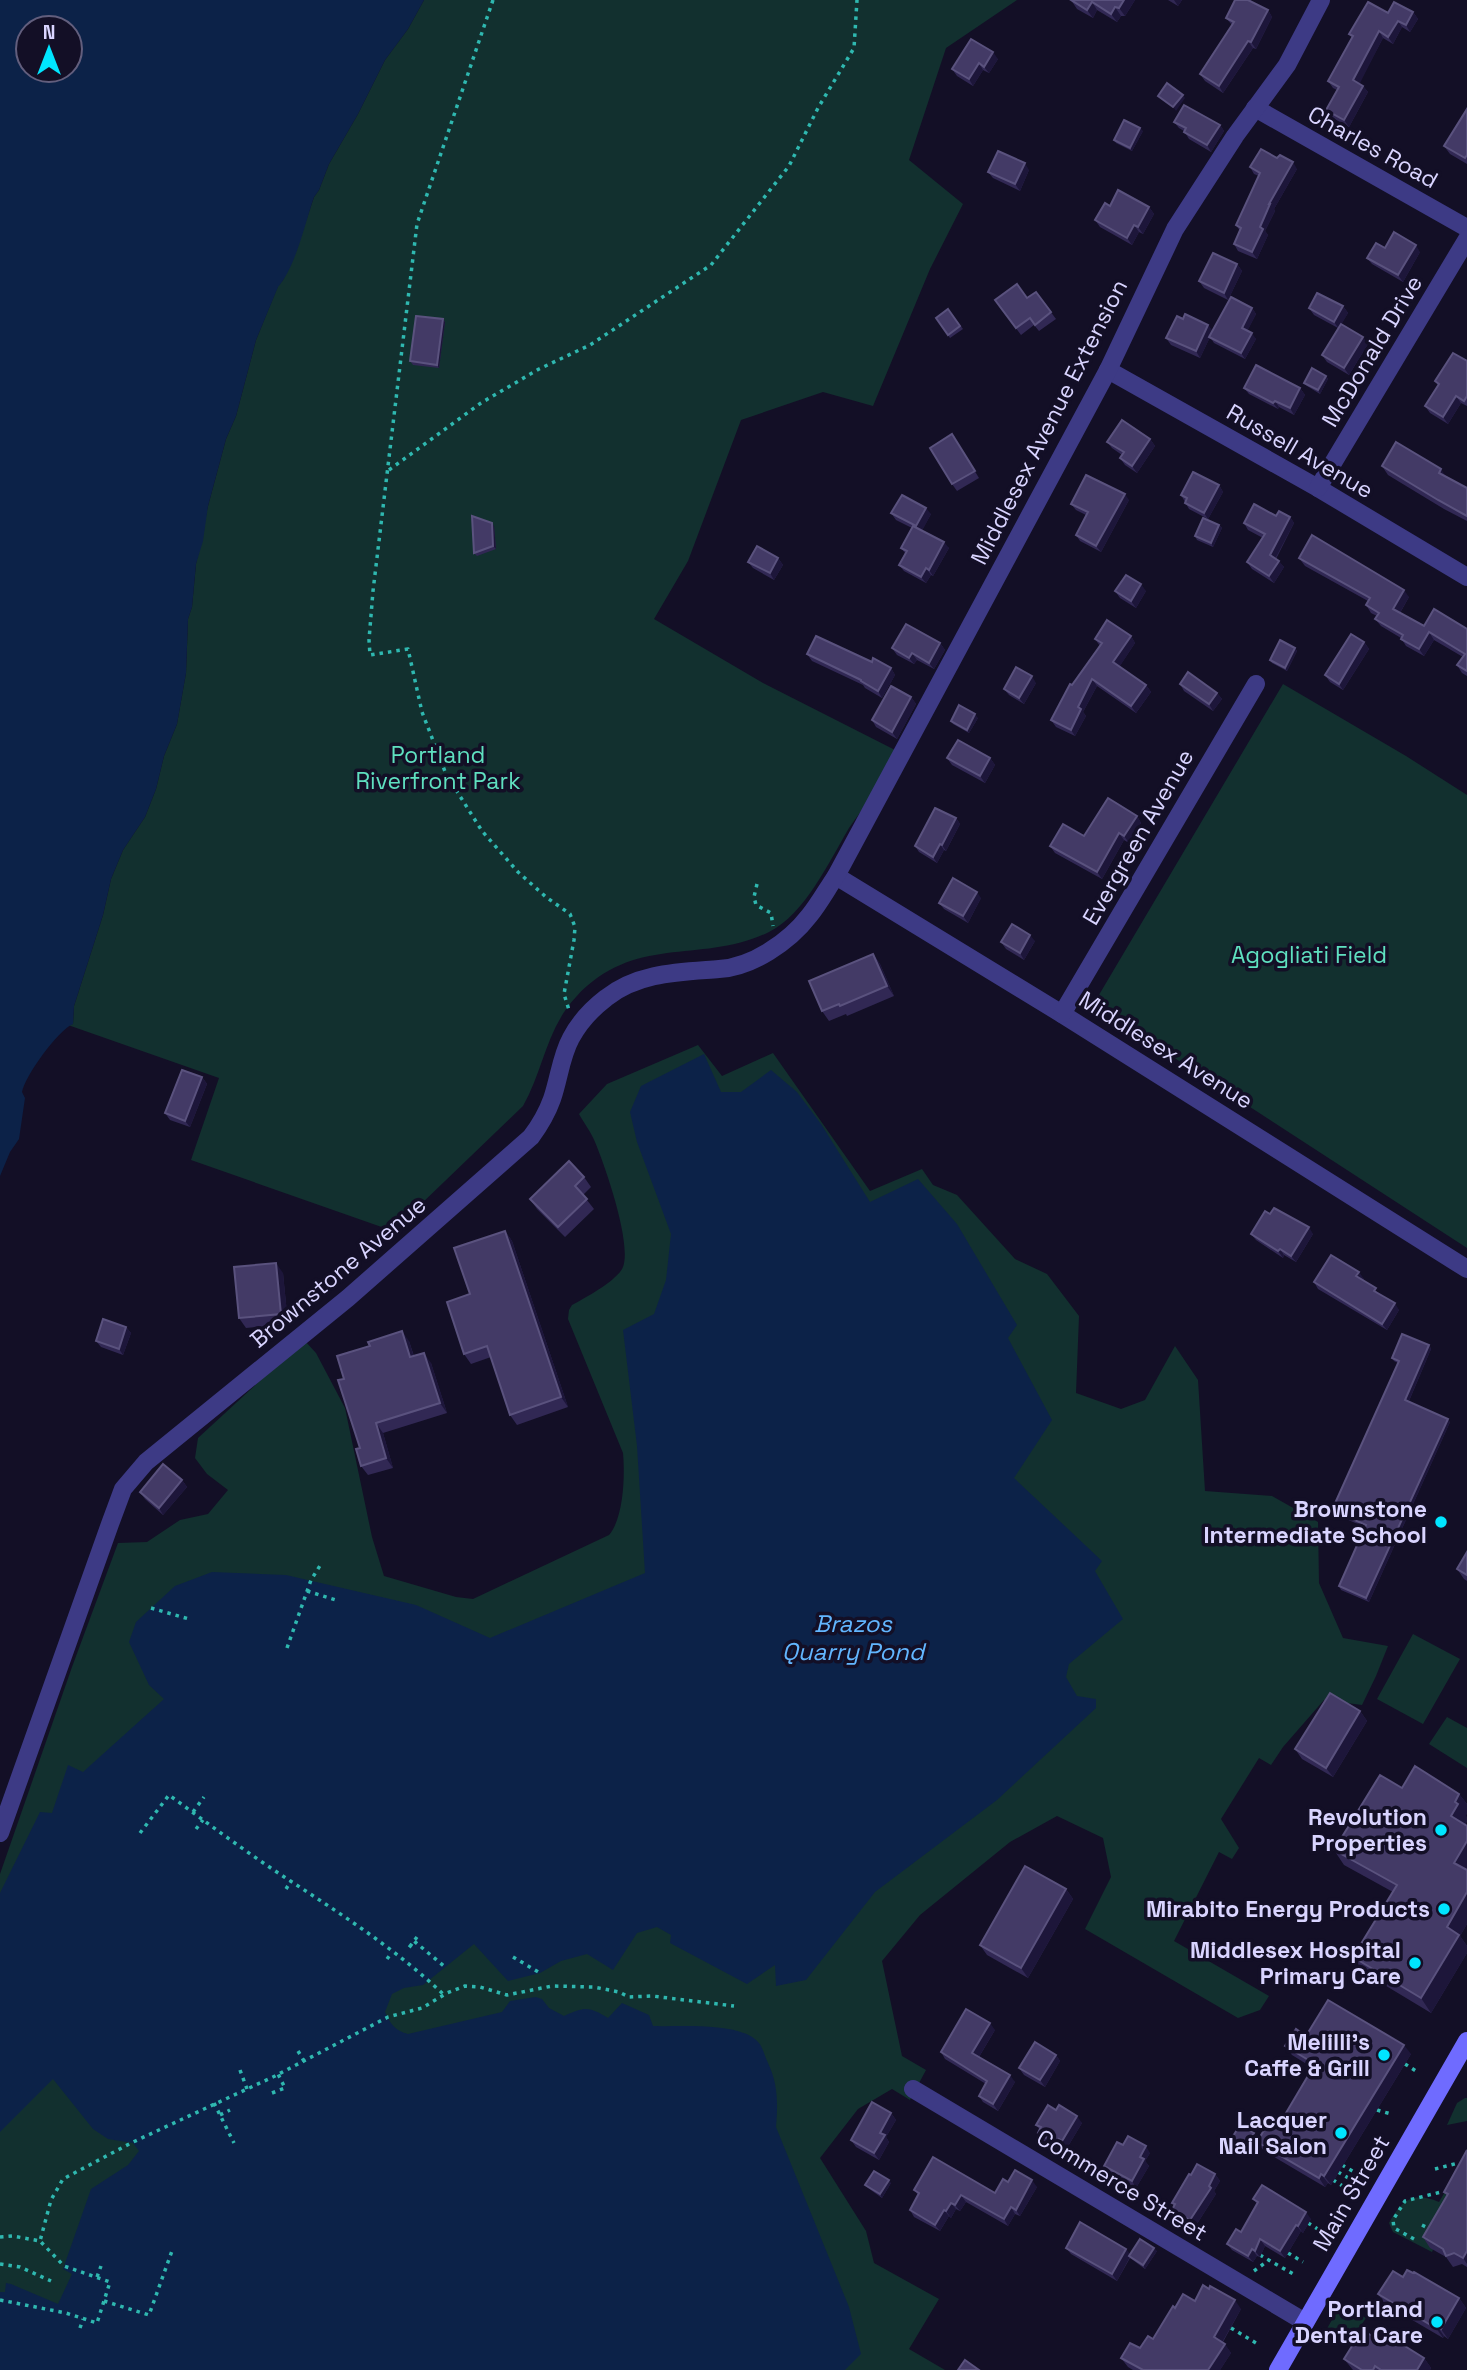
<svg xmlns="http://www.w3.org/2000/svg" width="1467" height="2370" viewBox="0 0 1467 2370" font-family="'Space Grotesk',sans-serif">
<rect width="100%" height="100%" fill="#130f26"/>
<!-- green -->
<g fill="#12302f">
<path d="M424 0H1017L946 48 909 160 963 204 930 269 873 406 823 392 741 420 688 561 654 619 763 683 897 751C889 765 882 780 874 793 866 805 857 816 849 828 829 862 805 914 769 932 702 965 635 933 576 997 546 1029 544 1069 523 1106L393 1231 191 1160 219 1078 68 1025 73 1024 74 1006 103 915 111 879 123 850 145 817 156 789 164 756 177 724 186 673 188 619 192 607 196 564 208 506 226 439 236 416 256 340 278 286 283 280 298 245 314 197 319 190 329 164 358 114 385 60 408 29Z"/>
<path d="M1283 684 1406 756 1467 795V1248L1093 1005Z"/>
<path d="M698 1045 722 1076 773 1053 870 1191 922 1169 933 1185 957 1195 1015 1259 1047 1274 1079 1316 1076 1393 1121 1409 1145 1400 1175 1346 1198 1380 1205 1491 1272 1496 1318 1522 1319 1583 1343 1638 1388 1646 1376 1676 1362 1705 1324 1700 1283 1747 1271 1765 1259 1758 1221 1819 1239 1848 1232 1859 1219 1852 1174 1941 1269 1996 1260 2010 1238 2018 1085 1929 1111 1877 1103 1838 1057 1816 1010 1842 920 1915 882 1961 902 2056 926 2070 910 2100 892 2089 858 2109 820 2158 866 2231 874 2263 939 2299 909 2349 945 2370H0V1874L72 1667 118 1543 147 1542 180 1520 208 1514 228 1490 207 1474 195 1458 198 1438 304 1340 316 1353 345 1408 372 1537 384 1576 456 1597 473 1599 609 1535C624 1518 625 1474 623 1453L568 1319 569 1310 572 1305C585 1298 618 1280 623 1267 632 1243 605 1166 595 1142 591 1132 584 1123 579 1114L607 1084Z"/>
<path d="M1413 1634 1460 1659 1423 1724 1377 1699Z"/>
<path d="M1447 1717 1467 1728V1768L1429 1744Z"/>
<path d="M1465 2098H1467V2121L1447 2125 1457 2103Z"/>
<path d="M1449 2185 1458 2190 1432 2252 1393 2232 1389 2223C1402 2200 1412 2191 1439 2202Z"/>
<path d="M1348 2308 1366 2318 1360 2327 1328 2335 1324 2334 1337 2311Z"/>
</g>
<!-- water -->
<g fill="#0c2248" fill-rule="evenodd">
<path d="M0 0H424L408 29 385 60 358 114 329 164 319 190 314 197C305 223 296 266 278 287L256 340 236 416 226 439 208 506 203 541 196 564 192 607 188 619 186 673 177 724 164 756 156 789 145 817 123 850 111 879 103 915 74 1006 73 1024C58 1030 25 1076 22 1092L25 1098 19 1139 10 1152 0 1176ZM70 28V70H28V28Z"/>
<path d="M704 1054 721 1092H741L771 1070 797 1092 821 1124 870 1202 918 1179 957 1224 1017 1325 1008 1338 1052 1420 1014 1478 1102 1561 1095 1571 1123 1619 1069 1664 1066 1677 1077 1696 1096 1699V1708L997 1800 875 1892 806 1980 776 1986 775 1965 747 1984 670 1943 671 1935 657 1927 637 1933 613 1970 587 1954 561 1961 540 1973 508 1981 474 1944 423 1985 404 1988 392 1994 385 2012C390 2024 396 2031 408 2034L502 2012 510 2001 536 1997 542 1999 549 2008 564 2016C585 2007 588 2006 608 2018L622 2003 649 2015 653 2026C679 2027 741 2021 759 2043 763 2048 765 2057 768 2063 778 2084 778 2103 776 2127L849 2307 861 2354 845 2370H0V2292H5L6 2283 11 2284 58 2304 72 2274 63 2269 91 2189 128 2165 139 2151 133 2143 108 2139 93 2129 53 2079 0 2132V1893L40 1812 52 1813 68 1765 83 1772 164 1699 149 1685 129 1642 136 1622 175 1586 212 1572 286 1575 416 1605 490 1638 645 1573 637 1446 623 1330 654 1314 666 1280 671 1234 637 1142 630 1112 641 1086Z"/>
</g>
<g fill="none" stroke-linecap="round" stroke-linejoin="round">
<!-- path -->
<g stroke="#2fb8b0" stroke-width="3.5" stroke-dasharray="3.5 5" stroke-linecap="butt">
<path d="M493 0 417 224 373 591 369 640 370 655 408 649 422 712 446 774 482 831 518 872 546 897 570 914 575 927 574 940 564 994 569 1010"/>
<path d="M389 470 481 403 539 369 590 345 711 265 789 166 818 108 854 48 857 0"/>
<path d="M757 884 754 897 756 905 771 913 773 926"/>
<path d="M307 1591 339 1601"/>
<path d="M151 1608 189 1619"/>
<path d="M287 1648 311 1580 321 1564"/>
<path d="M193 1812 204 1797"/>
<path d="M196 1829 203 1820"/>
<path d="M140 1833 169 1795C210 1825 250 1855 292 1882 344 1916 398 1951 443 1994"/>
<path d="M286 1889 291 1881"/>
<path d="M417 1937 408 1949 414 1941 445 1967"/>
<path d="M513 1957 540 1973"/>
<path d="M387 1959 392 1952"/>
<path d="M298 2051 304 2061"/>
<path d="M1405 2064 1416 2071"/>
<path d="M240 2070 247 2089"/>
<path d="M272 2093 285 2088 278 2074"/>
<path d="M214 2103 234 2143"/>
<path d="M1377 2110 1391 2114"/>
<path d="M220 2115 230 2110"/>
<path d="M1342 2165 1356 2173"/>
<path d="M1435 2169 1458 2163"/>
<path d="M1338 2172 1352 2180"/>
<path d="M1333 2180 1346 2188"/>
<path d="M1308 2223 1321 2231"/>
<path d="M1422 2225 1432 2230"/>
<path d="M0 2237 13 2236 40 2241 51 2200 63 2179 131 2143 275 2076 388 2017 422 2008 447 1993 465 1986 480 1987 507 1995 552 1986 594 1987 619 1992 629 1997 652 1996 734 2006"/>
<path d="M1414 2239 1394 2228 1393 2220 1405 2201 1441 2192"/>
<path d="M1288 2253 1303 2262"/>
<path d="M1260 2255 1295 2275"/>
<path d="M0 2264 20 2267 51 2281"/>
<path d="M1254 2271 1269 2260"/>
<path d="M97 2277 101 2266"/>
<path d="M0 2300 66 2313 97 2323 110 2282 64 2266 40 2241"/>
<path d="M104 2301 149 2315 173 2248"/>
<path d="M80 2328 83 2319"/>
<path d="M1231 2328 1256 2343"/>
</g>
<!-- minor -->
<g stroke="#3d3a85" stroke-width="18">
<path d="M1255 108 1467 228"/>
<path d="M1108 370 1318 488 1467 577"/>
<path d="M1318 488 1467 239"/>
<path d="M836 876 1062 1014 1467 1269"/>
<path d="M1062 1014 1256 684"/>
<path d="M0 1833 110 1524 123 1489 146 1462 348 1298 531 1137C540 1125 547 1113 552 1099 559 1079 561 1056 571 1038 579 1023 593 1008 606 998 638 972 681 972 719 969 752 967 789 942 809 916 819 904 827 889 836 876L1108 370 1175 229 1235 136 1287 65 1321 0"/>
<path d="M913 2089 1305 2322"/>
</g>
<!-- secondary -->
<path stroke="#6f6bff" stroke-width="18" d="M1278 2370 1467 2041"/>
</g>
<!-- wall -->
<g fill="#312854">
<path d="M1071 0H1135L1125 16H1121L1117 22 1097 10 1093 18 1077 9Z"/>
<path d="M1168 0H1182L1178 6Z"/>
<path d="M1268 10 1272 17 1256 49 1253 48 1223 93 1205 81 1200 74 1232 25 1226 18Z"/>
<path d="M1413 12 1418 19 1410 32 1402 27 1393 44 1383 38 1359 83 1363 86 1368 92 1349 127 1331 117 1326 110 1337 90 1333 88 1328 81 1352 38 1349 34 1388 13Z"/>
<path d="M998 59 989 73 983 70 973 86 957 76 952 69Z"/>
<path d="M1467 109V164L1450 154 1444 146Z"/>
<path d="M1174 122 1220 125 1224 131 1211 152 1189 139 1184 131 1179 128Z"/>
<path d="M1143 131 1132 151 1116 143 1114 140Z"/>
<path d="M1250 167 1297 169 1274 209 1275 211 1265 231 1268 235 1257 259 1238 251 1234 244 1240 231 1236 225 1259 176 1254 174Z"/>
<path d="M1029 170 1020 191 993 178 988 172Z"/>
<path d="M1110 206 1149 207 1154 214 1143 234 1139 232 1132 245 1100 227 1095 220Z"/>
<path d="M1420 252 1403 282 1372 264 1367 258Z"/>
<path d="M1237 264 1242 271 1228 300 1204 288 1199 281Z"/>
<path d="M1036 292 1056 319 1039 331 1034 325 1021 335 995 300 1027 298Z"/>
<path d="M1343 306 1348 313 1341 324 1368 344 1349 375 1327 362 1322 355 1338 328 1314 315 1309 308Z"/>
<path d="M1252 308 1256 314 1247 331 1256 339 1245 359 1214 343 1210 337 1200 358 1171 345 1166 338 1183 319 1208 325 1212 331Z"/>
<path d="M948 309 963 329 950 338 936 318Z"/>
<path d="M443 319 445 322 439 368 413 365 410 361Z"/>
<path d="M1467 361V406L1461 403 1448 424 1430 413 1425 406 1438 385 1435 381Z"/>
<path d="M1326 376 1328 379 1320 394 1307 386 1304 383Z"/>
<path d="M1244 388H1300L1305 395 1294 415 1279 407 1278 409 1249 394Z"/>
<path d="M952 434 979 478 957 491 952 484Z"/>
<path d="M1150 439 1155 446 1137 473 1125 465 1120 458 1122 455 1112 448 1107 442Z"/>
<path d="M1382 466 1447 478 1467 488V521L1444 509 1388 475Z"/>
<path d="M1219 485 1223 492 1208 519 1189 509 1181 495Z"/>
<path d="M1129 500 1101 552 1080 541 1076 535 1086 515 1076 510 1071 504Z"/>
<path d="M891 513 931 514 922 530 949 548 933 576 931 575 926 583 904 571 899 565 905 553 901 548 912 528 896 520Z"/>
<path d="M1276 516 1290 517 1294 523 1276 559 1284 567 1274 583 1252 569 1247 562 1263 538 1248 530 1244 523Z"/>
<path d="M1219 525 1222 528 1213 547 1197 540 1195 536Z"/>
<path d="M494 526 496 549 477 556 474 553Z"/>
<path d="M778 558 783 565 774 580 753 568 748 562Z"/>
<path d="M1299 558 1409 597 1400 613 1424 626 1467 629V676L1462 673 1457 665 1463 657 1434 640 1424 656 1406 646 1401 638 1381 626 1375 619 1377 616 1371 613 1366 605 1368 601 1305 566Z"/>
<path d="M1115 591H1146L1136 608 1120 598Z"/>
<path d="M1131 636 1135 643 1119 667 1146 685 1151 692 1136 713 1097 686 1083 712 1086 716 1075 736 1056 727 1051 720 1072 685 1100 646 1095 639Z"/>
<path d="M1364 642 1369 649 1343 690 1330 682 1325 675Z"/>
<path d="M940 643 945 650 934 669 917 660 914 664 897 655 892 648Z"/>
<path d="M1295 648 1297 651 1287 671 1272 663 1270 660Z"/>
<path d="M807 654 872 662 891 668 895 675 882 698 865 688 863 685 812 661Z"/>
<path d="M1036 683 1024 704 1009 695 1004 689Z"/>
<path d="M1180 684 1217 693 1222 699 1213 711 1184 691Z"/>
<path d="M911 697 916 704 897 739 876 727 872 720Z"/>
<path d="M978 718 969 733 953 724 951 721Z"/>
<path d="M947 758H990L995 765 985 783 952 765Z"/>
<path d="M1137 816 1141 823 1129 843 1124 840 1102 879 1055 853 1050 846 1084 836Z"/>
<path d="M956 818 960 824 946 851 944 850 937 863 919 852 915 846Z"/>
<path d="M981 898 968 923 944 909 939 903Z"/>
<path d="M1035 941 1024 960 1006 949 1001 942Z"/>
<path d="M873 954 880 964 894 996 847 1016 846 1014 829 1021 822 1011Z"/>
<path d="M202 1077 207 1084 190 1127 170 1120 165 1113Z"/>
<path d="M584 1177 591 1187 583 1195 594 1209 565 1237 537 1209 530 1199Z"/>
<path d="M1270 1214 1313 1234 1296 1262 1284 1255 1283 1258 1256 1240 1251 1234Z"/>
<path d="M505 1231 512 1241 568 1407 517 1425 510 1415 491 1357 471 1364 464 1354 470 1294Z"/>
<path d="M283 1273 288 1324 246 1328 239 1318Z"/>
<path d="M1364 1279 1363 1280 1399 1310 1387 1330 1318 1289 1314 1282Z"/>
<path d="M126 1327 131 1333 123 1355 101 1347 96 1341Z"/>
<path d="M409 1341 414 1356 431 1363 447 1413 383 1433 393 1468 368 1475 361 1466 360 1448 344 1379Z"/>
<path d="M1429 1345 1431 1349 1409 1401 1450 1422 1369 1602 1341 1590 1339 1586 1365 1527 1334 1514 1332 1510 1398 1363 1394 1361 1392 1358Z"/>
<path d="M182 1480 187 1487 163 1515 145 1499 140 1492Z"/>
<path d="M1467 1552V1581L1464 1579 1457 1569Z"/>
<path d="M1360 1711 1367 1721 1333 1777 1302 1759 1295 1749Z"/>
<path d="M1402 1788 1459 1794 1467 1804V1813L1466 1815 1467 1821 1465 1825 1467 1826V1924L1460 1936 1467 1946V1953L1431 2013 1363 1972 1353 1957 1393 1892 1344 1865 1334 1850Z"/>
<path d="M1066 1889 1073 1899 1028 1978 987 1955 980 1945Z"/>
<path d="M995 2030 979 2057 1015 2082 998 2111 983 2102 979 2096 986 2084 945 2059 941 2052Z"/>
<path d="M1306 2036 1411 2054 1331 2185 1328 2183 1325 2187 1264 2151 1257 2142 1280 2119 1283 2118 1313 2068 1292 2055 1285 2046Z"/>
<path d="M1056 2055 1060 2061 1045 2087 1024 2075 1019 2068Z"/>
<path d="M1056 2110 1082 2123 1067 2148 1064 2146 1061 2150 1042 2140 1038 2133 1040 2130 1036 2125Z"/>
<path d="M891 2113 896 2120 886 2137 889 2142 879 2160 856 2147 851 2140Z"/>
<path d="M1254 2133 1257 2137 1247 2153 1233 2144 1230 2141Z"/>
<path d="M1123 2145 1150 2153 1145 2161 1149 2166 1136 2188 1108 2173 1104 2166Z"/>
<path d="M1467 2150V2267L1462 2264 1453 2267 1446 2257 1430 2248 1423 2237 1447 2196 1444 2192Z"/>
<path d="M1215 2174 1220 2181 1214 2191 1216 2194 1195 2227 1177 2216 1172 2210 1174 2206 1172 2203 1191 2175Z"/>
<path d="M1008 2182 1037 2187 1020 2216 1015 2214 1008 2226 966 2202 960 2211 956 2209 951 2218 949 2216 940 2231 914 2217 910 2210 918 2195 914 2190 995 2193Z"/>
<path d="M891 2183 882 2198 868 2188 865 2185Z"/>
<path d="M1253 2199 1311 2219 1303 2233 1301 2231 1285 2258 1265 2246 1260 2257 1257 2256 1253 2262 1232 2250 1227 2244 1241 2232 1257 2204Z"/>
<path d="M1066 2248 1130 2254 1157 2251 1145 2269 1130 2258 1117 2281 1071 2254Z"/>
<path d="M1403 2277 1459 2298 1466 2308 1448 2339 1444 2336 1443 2338 1385 2304 1378 2294Z"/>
<path d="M1195 2301 1241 2309 1223 2342 1231 2353 1220 2370H1133L1128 2367 1121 2358 1140 2348 1153 2339 1175 2308Z"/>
<path d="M1386 2344 1424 2358 1431 2368 1430 2370H1353L1344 2359Z"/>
</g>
<!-- shaded-wall -->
<g fill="#1d163a">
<path d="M1124 0H1135L1125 16 1119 8Z"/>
<path d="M1174 0H1182L1178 6Z"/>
<path d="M1092 2 1097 10 1093 18 1087 10Z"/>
<path d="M1115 7 1121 16 1117 22 1111 14Z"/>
<path d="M1268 10 1272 17 1256 49 1251 42Z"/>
<path d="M1413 12 1418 19 1410 32 1406 25Z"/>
<path d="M1398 21 1402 27 1393 44 1388 37Z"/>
<path d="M1379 31 1383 38 1358 87 1353 80Z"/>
<path d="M1248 41 1253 48 1223 93 1219 86Z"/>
<path d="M993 52 998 59 989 73 984 67Z"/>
<path d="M979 63 983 70 973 86 969 79Z"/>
<path d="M1363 86 1368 92 1349 127 1344 120Z"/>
<path d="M1183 95 1185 98 1176 111 1173 107Z"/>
<path d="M1220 125 1224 131 1211 152 1207 145Z"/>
<path d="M1140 128 1143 131 1132 151 1130 148Z"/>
<path d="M1293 162 1297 169 1274 209 1275 211 1265 231 1268 235 1257 259 1252 252 1260 227 1269 204Z"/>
<path d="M1025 163 1029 170 1020 191 1015 184Z"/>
<path d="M1149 207 1154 214 1143 234 1138 227Z"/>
<path d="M1134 225 1139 232 1132 245 1127 238Z"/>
<path d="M1416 245 1420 252 1403 282 1398 275Z"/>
<path d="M1237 264 1242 271 1228 300 1224 293Z"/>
<path d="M1343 306 1348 313 1339 329 1334 322Z"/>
<path d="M1252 308 1256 314 1246 334 1242 328Z"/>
<path d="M443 319 445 322 439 368 437 365Z"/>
<path d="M1208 325 1213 331 1200 358 1196 351Z"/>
<path d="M1252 333 1256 339 1245 359 1241 353Z"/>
<path d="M1363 337 1368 344 1349 375 1344 368Z"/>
<path d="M1326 376 1328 379 1320 394 1318 390Z"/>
<path d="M1300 388 1305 395 1294 415 1290 408Z"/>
<path d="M1456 396 1461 403 1448 424 1443 417Z"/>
<path d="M1275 401 1279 407 1278 409 1273 403Z"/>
<path d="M1150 439 1155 446 1137 473 1132 466Z"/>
<path d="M1441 469 1447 478 1439 473Z"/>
<path d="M1219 485 1223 492 1208 519 1204 513Z"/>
<path d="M1125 494 1129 500 1101 552 1096 546Z"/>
<path d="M926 508 931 514 921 533 916 526Z"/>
<path d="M1290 517 1294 523 1274 561 1270 555Z"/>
<path d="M492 523 494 526 496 549 493 546Z"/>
<path d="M1219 525 1222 528 1213 547 1211 543Z"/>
<path d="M944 542 949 548 933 576 929 570Z"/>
<path d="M778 558 783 565 774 580 770 573Z"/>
<path d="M1279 561 1284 567 1274 583 1269 576Z"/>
<path d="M926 568 931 575 926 583 921 577Z"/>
<path d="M1141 584 1146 591 1136 608 1131 601Z"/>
<path d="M1404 590 1409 597 1398 616 1393 609Z"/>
<path d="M1429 632 1434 640 1424 656 1419 649Z"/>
<path d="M1131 636 1135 643 1118 669 1113 662Z"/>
<path d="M1364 642 1369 649 1343 690 1339 684Z"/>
<path d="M940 643 945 650 934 669 929 663Z"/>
<path d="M1295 648 1297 651 1287 671 1285 668Z"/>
<path d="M912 653 917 660 914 664 909 658Z"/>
<path d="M891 668 895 675 882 698 878 691Z"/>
<path d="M1032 676 1036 683 1024 704 1019 698Z"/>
<path d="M1092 679 1097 686 1083 712 1086 716 1075 736 1071 730 1078 707Z"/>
<path d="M1146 685 1151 692 1136 713 1131 706Z"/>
<path d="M1217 693 1222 699 1213 711 1209 704Z"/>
<path d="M911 697 916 704 897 739 892 732Z"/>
<path d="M975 714 978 718 969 733 967 730Z"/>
<path d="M990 758 995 765 985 783 980 776Z"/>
<path d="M1137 816 1141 823 1129 843 1124 836Z"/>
<path d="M956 818 960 824 946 851 942 845Z"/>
<path d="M1119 833 1124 840 1102 879 1097 872Z"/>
<path d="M940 844 944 850 937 863 933 857Z"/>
<path d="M977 892 981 898 968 923 963 916Z"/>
<path d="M1030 935 1035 941 1024 960 1020 953Z"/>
<path d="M873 954 880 964 894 996 887 986Z"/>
<path d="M202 1077 207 1084 190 1127 185 1121Z"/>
<path d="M1309 1227 1313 1234 1296 1262 1291 1256Z"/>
<path d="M505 1231 512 1241 568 1407 561 1397Z"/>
<path d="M1280 1249 1284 1255 1283 1258 1278 1251Z"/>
<path d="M276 1263 283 1273 288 1324 281 1314Z"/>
<path d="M1359 1272 1364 1279 1361 1283 1356 1276Z"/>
<path d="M1395 1303 1399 1310 1387 1330 1382 1324Z"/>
<path d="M126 1327 131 1333 123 1355 119 1349Z"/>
<path d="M402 1331 409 1341 417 1367 410 1357Z"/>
<path d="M1429 1345 1431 1349 1408 1403 1405 1400Z"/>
<path d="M424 1353 431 1363 447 1413 440 1403Z"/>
<path d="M1448 1419 1450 1422 1369 1602 1366 1598Z"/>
<path d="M376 1423 383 1433 393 1468 386 1458Z"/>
<path d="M182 1480 187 1487 163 1515 159 1508Z"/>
<path d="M1360 1711 1367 1721 1333 1777 1326 1768Z"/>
<path d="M1459 1794 1467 1804V1813L1466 1815 1467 1821 1461 1831 1451 1816 1455 1802Z"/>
<path d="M1467 1841V1873L1454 1863Z"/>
<path d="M1066 1889 1073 1899 1028 1978 1021 1968Z"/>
<path d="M1467 1892V1924L1460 1936 1467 1946V1953L1431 2013 1421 1998 1447 1927Z"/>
<path d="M990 2023 995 2030 977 2060 972 2053Z"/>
<path d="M1404 2045 1411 2054 1331 2185 1324 2176Z"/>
<path d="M1056 2055 1060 2061 1045 2087 1040 2080Z"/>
<path d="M1010 2075 1015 2082 998 2111 993 2104Z"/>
<path d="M891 2113 896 2120 886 2137 889 2142 879 2160 874 2153 880 2133Z"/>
<path d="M1077 2116 1082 2123 1067 2148 1062 2141Z"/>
<path d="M1254 2133 1257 2137 1247 2153 1244 2149Z"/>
<path d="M1059 2139 1064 2146 1061 2150 1056 2144Z"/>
<path d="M1146 2146 1150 2153 1145 2161 1149 2166 1136 2188 1132 2181 1140 2157Z"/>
<path d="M1215 2174 1220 2181 1214 2191 1216 2194 1195 2227 1190 2220Z"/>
<path d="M1321 2174 1328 2183 1325 2187 1319 2178Z"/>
<path d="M889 2180 891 2183 882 2198 880 2194Z"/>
<path d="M1032 2180 1037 2187 1020 2216 1016 2210Z"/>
<path d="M961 2195 966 2202 960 2211 955 2205Z"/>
<path d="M951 2203 956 2209 951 2218 946 2211Z"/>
<path d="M1011 2207 1015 2214 1008 2226 1004 2219Z"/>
<path d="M944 2210 949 2216 940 2231 935 2225Z"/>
<path d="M1306 2212 1311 2219 1303 2233 1298 2226Z"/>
<path d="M1296 2225 1301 2231 1285 2258 1280 2251Z"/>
<path d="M1260 2239 1265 2246 1260 2257 1255 2251Z"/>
<path d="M1154 2248 1157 2251 1145 2269 1143 2265Z"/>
<path d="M1126 2249 1131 2255 1117 2281 1112 2274Z"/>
<path d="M1252 2249 1257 2256 1253 2262 1248 2256Z"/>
<path d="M1467 2251V2264L1463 2258Z"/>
<path d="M1459 2298 1466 2308 1448 2339 1441 2329Z"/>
<path d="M1235 2300 1241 2309 1220 2346 1214 2337Z"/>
<path d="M1437 2326 1444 2336 1443 2338 1436 2328Z"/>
<path d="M1225 2344 1231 2353 1220 2370H1208Z"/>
<path d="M1424 2358 1431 2368 1430 2370H1417Z"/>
</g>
<!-- building -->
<g fill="#433a66" stroke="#5a527e" stroke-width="2">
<path d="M1071 0H1124L1119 8 1115 7 1111 14 1092 2 1087 10Z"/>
<path d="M1235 0H1248L1268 10 1251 42 1248 41 1219 86 1200 74 1234 22 1226 18Z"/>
<path d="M1368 2 1388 13 1394 2 1413 12 1406 25 1398 21 1388 37 1379 31 1353 80 1363 86 1344 120 1326 110 1339 87 1328 81 1353 36 1349 34Z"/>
<path d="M971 39 993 52 984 67 979 63 969 79 952 69Z"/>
<path d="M1167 83 1183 95 1173 107 1158 96Z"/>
<path d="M1184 105 1220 125 1207 145 1184 132 1186 128 1174 122Z"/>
<path d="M1467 109V155L1465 158 1444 146Z"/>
<path d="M1124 120 1140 128 1130 148 1114 140Z"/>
<path d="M1261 149 1277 158 1280 155 1293 162 1269 204H1270L1260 227 1263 229 1252 252 1234 244 1241 228 1236 225 1260 173 1250 167Z"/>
<path d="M998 151 1025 163 1015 184 988 172Z"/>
<path d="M1118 190 1149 207 1138 227 1134 225 1127 238 1095 220 1105 203 1110 206Z"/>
<path d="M1394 232 1416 245 1398 275 1367 258 1376 243 1385 248Z"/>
<path d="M1213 253 1237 264 1224 293 1199 281Z"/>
<path d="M1017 284 1027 298 1036 292 1051 312 1035 325 1030 318 1016 328 995 300Z"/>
<path d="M1317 293 1343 306 1334 322 1309 308Z"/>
<path d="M1231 297 1252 308 1242 328 1252 333 1241 353 1209 337Z"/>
<path d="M948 309 960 326 948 335 936 318Z"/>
<path d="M1185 314 1208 325 1196 351 1166 338 1177 316 1183 319Z"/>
<path d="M416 316 443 319 437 365 410 361Z"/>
<path d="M1341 324 1363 337 1344 368 1322 355Z"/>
<path d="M1453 353 1467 361V396L1464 401 1456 396 1443 417 1425 406 1439 384 1435 381Z"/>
<path d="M1256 365 1300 388 1290 408 1275 401 1273 403 1244 388Z"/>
<path d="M1312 368 1326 376 1318 390 1304 383Z"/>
<path d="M1122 420 1150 439 1132 466 1120 458 1124 452 1107 442Z"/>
<path d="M952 434 975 471 952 484 930 448Z"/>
<path d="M1396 442 1441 469 1439 473 1467 488V516L1438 500 1382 466Z"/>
<path d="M1193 472 1219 485 1204 513 1185 503 1187 498 1181 495Z"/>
<path d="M1086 475 1125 494 1096 546 1076 535 1088 512 1071 504Z"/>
<path d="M902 495 926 508 916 526 891 513Z"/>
<path d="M1254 504 1276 516 1279 511 1290 517 1270 555 1279 561 1269 576 1247 562 1265 534 1244 523Z"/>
<path d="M472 516 492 523 493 546 474 553Z"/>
<path d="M1203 518 1219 525 1211 543 1195 536Z"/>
<path d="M913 526 944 542 929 570 926 568 921 577 899 565 907 551 901 548Z"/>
<path d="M1312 535 1404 590 1393 609 1424 626 1434 609 1467 629V671L1457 665 1465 654 1429 632 1419 649 1401 639 1403 635 1375 619 1379 613 1366 605 1370 598 1299 558Z"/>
<path d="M757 546 778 558 770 573 748 562Z"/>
<path d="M1126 575 1141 584 1131 601 1115 591Z"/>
<path d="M1107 620 1131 636 1113 662 1146 685 1131 706 1092 679 1078 707 1081 709 1071 730 1051 720 1070 684 1072 685 1102 643 1095 639Z"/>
<path d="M906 624 940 643 929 663 912 653 909 658 892 648Z"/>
<path d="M1351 634 1364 642 1339 684 1325 675Z"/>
<path d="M816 636 872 662 873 658 891 668 878 691 861 681V680L807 654Z"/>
<path d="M1280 640 1295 648 1285 668 1270 660Z"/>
<path d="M1016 667 1032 676 1019 698 1004 689Z"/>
<path d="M1188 672 1217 693 1209 704 1180 684Z"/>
<path d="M891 686 911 697 892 732 872 720Z"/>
<path d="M959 705 975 714 967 730 951 721Z"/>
<path d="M958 740 990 758 980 776 947 758Z"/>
<path d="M1108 798 1137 816 1124 836 1119 833 1097 872 1050 846 1063 824 1084 836Z"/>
<path d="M935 808 956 818 942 845 940 844 933 857 915 846Z"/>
<path d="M953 878 977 892 963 916 939 903Z"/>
<path d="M1012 924 1030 935 1020 953 1001 942Z"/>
<path d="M873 954 887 986 840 1006 839 1004 822 1011 809 981Z"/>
<path d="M182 1070 202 1077 185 1121 165 1113Z"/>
<path d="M569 1161 584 1177 575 1186 587 1199 558 1227 530 1199Z"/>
<path d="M1274 1208 1309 1227 1291 1256 1280 1249 1278 1251 1251 1234 1265 1211 1270 1214Z"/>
<path d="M505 1231 561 1397 510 1415 487 1346 464 1354 447 1302 470 1294 454 1248Z"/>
<path d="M1331 1255 1359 1272 1356 1276 1376 1288 1374 1291 1395 1303 1382 1324 1314 1282Z"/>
<path d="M276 1263 281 1314 239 1318 234 1267Z"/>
<path d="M103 1319 126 1327 119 1349 96 1341Z"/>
<path d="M402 1331 410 1357 424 1353 440 1403 376 1423 386 1458 361 1466 356 1449 360 1448 338 1380 344 1379 337 1356 370 1346 368 1342Z"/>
<path d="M1402 1334 1429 1345 1405 1400 1448 1419 1366 1598 1339 1586 1366 1525 1332 1510 1399 1361 1392 1358Z"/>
<path d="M163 1464 182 1480 159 1508 140 1492Z"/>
<path d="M1467 1552V1575L1457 1569Z"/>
<path d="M1330 1693 1360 1711 1326 1768 1295 1749Z"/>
<path d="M1415 1766 1459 1794 1455 1802 1458 1804 1451 1816 1467 1826V1841L1454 1863 1467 1870V1892L1447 1927 1459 1935 1421 1998 1353 1957 1397 1885 1334 1850 1380 1775 1402 1788Z"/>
<path d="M1025 1866 1066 1889 1021 1968 980 1945Z"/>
<path d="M1328 2000 1404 2045 1324 2176 1321 2174 1319 2178 1257 2142 1273 2115 1280 2119 1283 2118 1315 2064 1285 2046 1296 2029 1306 2036Z"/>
<path d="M966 2009 990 2023 972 2053 1010 2075 993 2104 979 2096 987 2081 941 2052Z"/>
<path d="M1035 2042 1056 2055 1040 2080 1019 2068Z"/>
<path d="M872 2102 891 2113 880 2133 885 2135 874 2153 851 2140Z"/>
<path d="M1048 2105 1056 2110 1059 2105 1077 2116 1062 2141 1059 2139 1056 2144 1038 2133 1041 2127 1036 2125Z"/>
<path d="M1240 2125 1254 2133 1244 2149 1230 2141Z"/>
<path d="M1128 2136 1146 2146 1140 2157 1144 2159 1132 2181 1104 2166 1117 2142 1123 2145Z"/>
<path d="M1467 2150V2251L1463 2258 1454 2253 1446 2256 1443 2249 1423 2237 1448 2194 1444 2192Z"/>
<path d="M933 2157 995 2193 1003 2179 1008 2182 1015 2170 1032 2180 1016 2210 1011 2207 1004 2219 961 2195 955 2205 951 2203 946 2211 944 2210 935 2225 910 2210 919 2193 914 2190Z"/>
<path d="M1197 2164 1215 2174 1209 2186 1211 2188 1190 2220 1172 2210 1175 2204 1172 2203 1189 2174 1191 2175Z"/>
<path d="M874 2171 889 2180 880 2194 865 2185Z"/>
<path d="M1262 2185 1306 2212 1298 2226 1296 2225 1280 2251 1260 2239 1255 2251 1252 2249 1248 2256 1227 2244 1236 2229 1241 2232 1258 2202 1253 2199Z"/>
<path d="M1080 2222 1126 2249 1112 2274 1066 2248Z"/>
<path d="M1140 2239 1154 2248 1143 2265 1129 2256Z"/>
<path d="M1407 2270 1413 2273 1414 2272 1459 2298 1441 2329 1437 2326 1436 2328 1378 2294 1393 2271 1403 2277Z"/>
<path d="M1203 2285 1209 2289 1210 2286 1235 2300 1214 2337 1225 2344 1208 2370H1143L1121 2358 1130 2343 1140 2348 1148 2336 1153 2339 1173 2306 1175 2308 1183 2294 1195 2301Z"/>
<path d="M1362 2330 1386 2344 1390 2337 1424 2358 1417 2370H1381L1375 2366 1373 2370H1362L1344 2359Z"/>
<path d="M965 2360 979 2370H958Z"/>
</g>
<!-- markers -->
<g fill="#00e5ff" stroke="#130f26" stroke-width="2.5">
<circle cx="1441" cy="1522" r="7"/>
<circle cx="1441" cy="1830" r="7"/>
<circle cx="1444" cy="1909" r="7"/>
<circle cx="1415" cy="1963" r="7"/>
<circle cx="1384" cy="2055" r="7"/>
<circle cx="1341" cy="2133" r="7"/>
<circle cx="1437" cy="2322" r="7"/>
</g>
<g text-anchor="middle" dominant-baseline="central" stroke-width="7" stroke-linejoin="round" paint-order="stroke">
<!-- street labels -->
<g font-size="23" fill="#d9d4ff" stroke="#130f26">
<text transform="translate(1373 147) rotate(29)">Charles Road</text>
<text transform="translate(1372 351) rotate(-59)">McDonald Drive</text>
<text transform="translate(1049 422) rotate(-63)">Middlesex Avenue Extension</text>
<text transform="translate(1300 451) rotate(30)">Russell Avenue</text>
<text transform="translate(1138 837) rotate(-60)">Evergreen Avenue</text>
<text transform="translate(1166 1050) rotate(32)">Middlesex Avenue</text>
<text transform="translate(338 1272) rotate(-40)">Brownstone Avenue</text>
<text transform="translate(1122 2185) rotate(31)">Commerce Street</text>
<text transform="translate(1351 2193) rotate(-60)">Main Street</text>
</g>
<!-- park labels -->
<g font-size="23" fill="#5fe0c0" stroke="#130f26">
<text x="438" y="755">Portland<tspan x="438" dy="26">Riverfront Park</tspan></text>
<text x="1309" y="955">Agogliati Field</text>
</g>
<!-- poi labels -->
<g font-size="23" font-weight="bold" fill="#d9d4ff" stroke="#130f26" text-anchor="end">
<text x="1427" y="1509">Brownstone<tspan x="1427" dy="26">Intermediate School</tspan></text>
<text x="1427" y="1817">Revolution<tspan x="1427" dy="26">Properties</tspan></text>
<text x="1430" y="1909">Mirabito Energy Products</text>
<text x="1401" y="1950">Middlesex Hospital<tspan x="1401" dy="26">Primary Care</tspan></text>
<text x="1370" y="2042">Melilli's<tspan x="1370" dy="26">Caffe &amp; Grill</tspan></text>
<text x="1327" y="2120">Lacquer<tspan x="1327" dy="26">Nail Salon</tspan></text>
<text x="1423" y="2309">Portland<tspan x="1423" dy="26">Dental Care</tspan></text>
</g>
<!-- water labels -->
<g font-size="24" font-style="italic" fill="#62b6ff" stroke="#130f26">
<text x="853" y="1623">Brazos<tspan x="853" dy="28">Quarry Pond</tspan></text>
</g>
</g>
<!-- north arrow -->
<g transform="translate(49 49)"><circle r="33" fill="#130f26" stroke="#625e7d" stroke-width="2"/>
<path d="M0-5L12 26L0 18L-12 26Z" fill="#00e5ff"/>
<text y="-10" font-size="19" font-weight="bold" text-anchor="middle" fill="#d9d4ff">N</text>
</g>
</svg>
